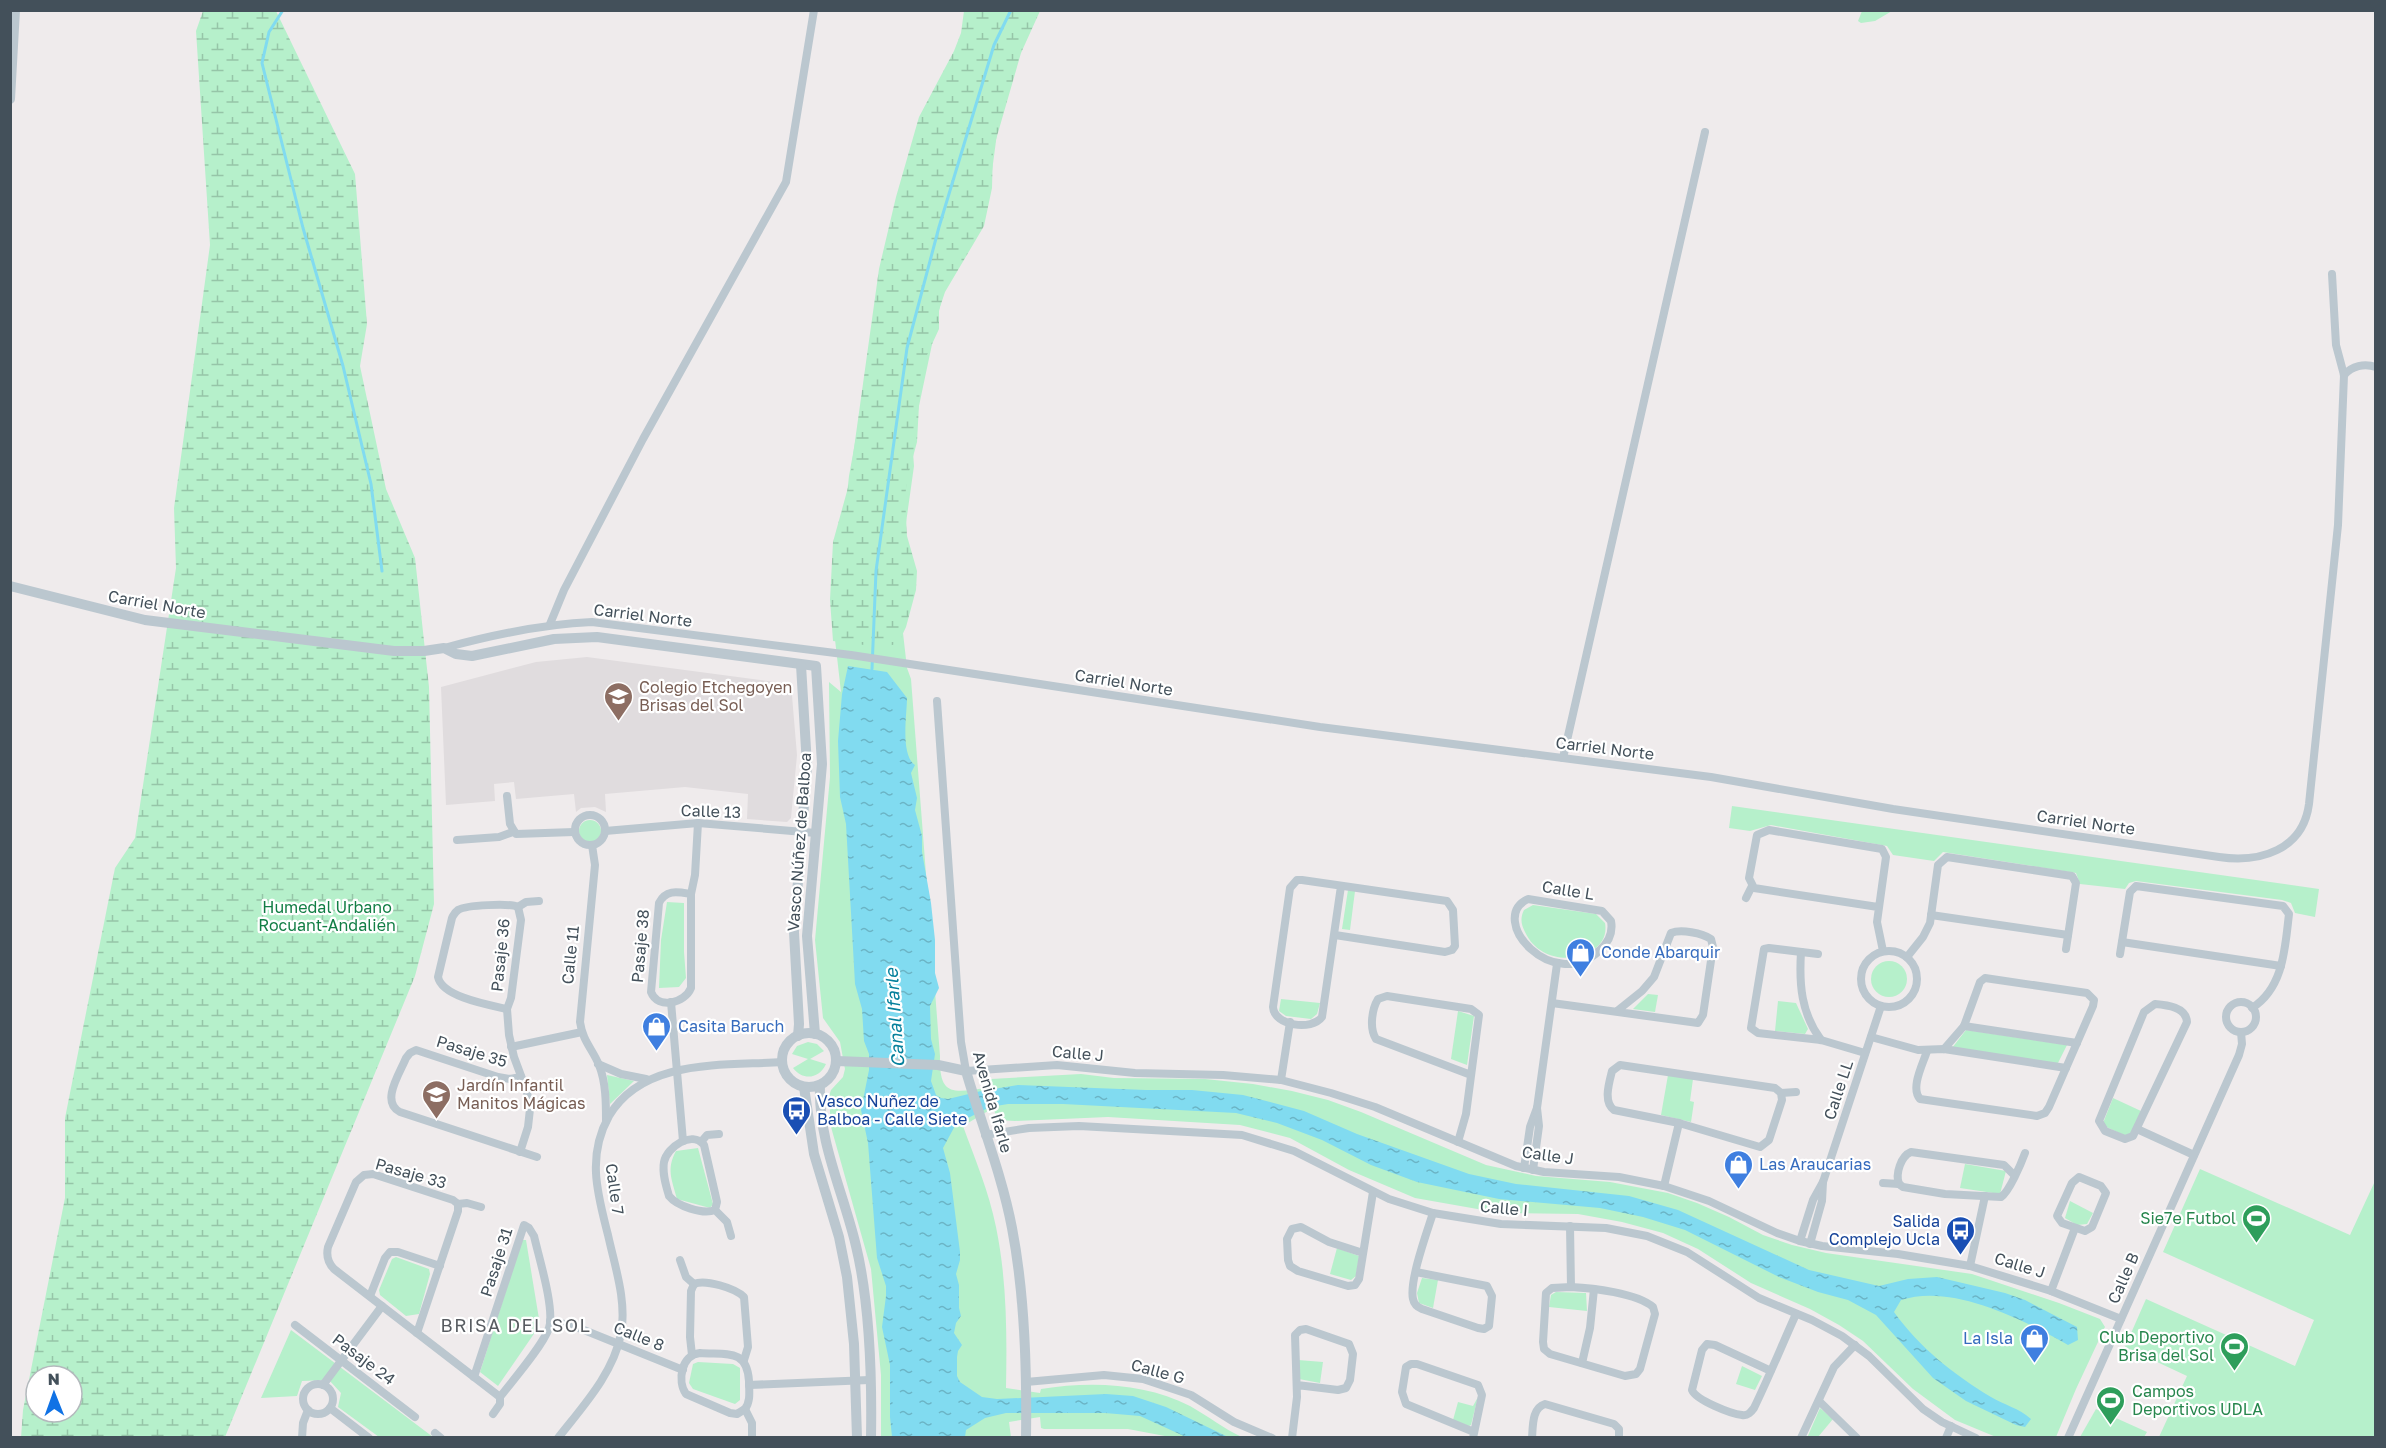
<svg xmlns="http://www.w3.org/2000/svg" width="2386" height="1448" viewBox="0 0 2386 1448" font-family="'Golos Text',sans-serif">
<defs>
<pattern id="wetland-marsh" width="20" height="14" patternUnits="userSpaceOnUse" patternTransform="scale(1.5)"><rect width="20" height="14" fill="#b6f0cb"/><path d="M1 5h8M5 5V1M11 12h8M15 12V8" fill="none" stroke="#96c5a8"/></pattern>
<pattern id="water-ripples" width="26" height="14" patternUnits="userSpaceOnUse" patternTransform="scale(1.5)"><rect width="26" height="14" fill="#81dbf0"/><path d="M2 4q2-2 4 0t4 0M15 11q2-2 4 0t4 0" fill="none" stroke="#6bb4c5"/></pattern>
</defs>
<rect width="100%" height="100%" fill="#efebec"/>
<!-- education -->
<path fill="#e0dcde" d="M587 657 791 684 797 755 791 818 787 822 747 819 748 794 685 787 605 794 606 812 595 807 581 808 576 812 574 794 516 799 514 782 494 784 495 801 446 805 441 687 536 662Z"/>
<!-- green -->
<g fill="#b6f0cb">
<path d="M1862 11V10L1892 11 1875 21 1861 23 1858 21Z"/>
<path d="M1025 27 1001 103 989 194 942 297 912 439 914 466 906 523 903 633 907 668 911 679 940 1056C939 1096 952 1093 986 1088L984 1083 991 1079 1081 1074 1114 1078 1205 1079 1253 1084 1292 1091 1328 1100 1361 1112 1486 1165 1536 1176 1610 1182 1668 1193 1697 1203 1729 1217 1763 1235 1792 1245 1826 1253 1972 1274 2059 1303 2100 1319 2105 1327 2076 1389 2056 1437H1996L1955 1420 1913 1389 1863 1341 1839 1325 1810 1309 1751 1283 1698 1249 1663 1233 1622 1222 1578 1214 1500 1213 1415 1198 1349 1170 1290 1138 1240 1125 1108 1117 1015 1121 998 1120 993 1108 963 1126C975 1159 989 1192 996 1227 1007 1280 1007 1335 1006 1388L1040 1393 1041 1389C1091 1381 1145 1383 1190 1406 1208 1416 1224 1429 1242 1437H1170L1128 1429H1044L1041 1428 1040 1417 1009 1422 1011 1437H881V1375L871 1269 831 1127 829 1096 831 1090 843 1077 845 1069 840 1042 823 1018 815 940 830 777 829 682 841 692 833 622 849 476 884 282Z"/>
<path d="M1732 806 2319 889 2315 917 2295 913 2291 903 2282 900 2136 881 2129 883 2125 889 2080 884 2076 873 1943 852 1934 861 1893 855 1887 846 1771 825 1750 831 1729 828Z"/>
<circle cx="590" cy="831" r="11"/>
<path d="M1348 890 1355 891 1350 930 1342 929Z"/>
<path d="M667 902 684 903V952L686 978 679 987 659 988 661 940Z"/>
<path d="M1533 905 1596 914 1605 923C1612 959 1545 975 1525 932 1521 924 1520 918 1524 910Z"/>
<circle cx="1889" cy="979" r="18"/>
<path d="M1648 994 1658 995 1655 1012 1633 1009Z"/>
<path d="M1281 999 1320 1003 1317 1014 1311 1019 1286 1016 1279 1011Z"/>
<path d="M1778 1001 1796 1003 1808 1029 1805 1034 1775 1031Z"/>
<path d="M1458 1011 1474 1016 1467 1065 1451 1059Z"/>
<path d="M1966 1030 2067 1045 2057 1065 1952 1048Z"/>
<path d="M808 1042 817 1044 824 1051 810 1059 826 1064C819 1079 803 1081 793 1068L808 1059 792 1054 797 1046Z"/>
<path d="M607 1075 634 1081 610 1104Z"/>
<path d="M1668 1075 1693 1079 1690 1101 1694 1102 1691 1122 1661 1115Z"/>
<path d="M2113 1098 2141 1111 2130 1136H2126L2104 1126 2103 1123Z"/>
<path d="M698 1148 713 1204 710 1208 677 1199C672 1180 666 1169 676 1151Z"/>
<path d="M1965 1164 2006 1171 2000 1194 1960 1188Z"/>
<path d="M2200 1169 2350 1235 2375 1181V1437H2159L2187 1376 2125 1347 2146 1299 2295 1366 2314 1320 2163 1252Z"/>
<path d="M2070 1201 2093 1213 2087 1224 2077 1225 2065 1218Z"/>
<path d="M522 1240H526L540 1325 498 1386 480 1372Z"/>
<path d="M1337 1248 1359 1256 1356 1276 1351 1280 1330 1274Z"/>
<path d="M396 1257 429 1269 430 1274 419 1314 406 1316 380 1295 379 1290 392 1259Z"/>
<path d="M1422 1278 1438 1280 1433 1308 1419 1303 1417 1293Z"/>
<path d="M1556 1292 1586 1293 1587 1311 1549 1307 1551 1295Z"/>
<path d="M291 1330 433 1437H379L338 1407 341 1393 329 1380 302 1381 297 1396 261 1398Z"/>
<path d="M1298 1360 1323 1362 1320 1383 1299 1379Z"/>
<path d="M698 1362 733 1364 740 1368V1400L735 1404 693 1389 689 1383 693 1364Z"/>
<path d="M1742 1366 1762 1376 1755 1390 1736 1384Z"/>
<path d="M1478 1397 1471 1425 1469 1426 1453 1420 1458 1402 1473 1406Z"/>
<path d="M1820 1408 1833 1419 1818 1437 1807 1438Z"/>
<path d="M2096 1409 2147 1432 2144 1437H2080Z"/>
</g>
<!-- wetland -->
<g fill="url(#wetland-marsh)" fill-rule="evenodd">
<path d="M203 11H276L355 174 367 324 360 366 386 489 415 558 429 687 434 904 415 976 225 1437 21 1438 23 1410 65 1198V1118L115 868 135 838 176 568 174 508 210 245 196 31ZM36 1376H72V1412H36Z"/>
<path d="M964 11H1040L1021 53 993 150 992 188 984 226 945 292 939 310V329L921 368 917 442 907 479 905 498 907 536 917 571 916 590 906 627 898 644 880 647 833 641 830 600 833 542 849 484 879 269 896 197 919 117 954 51 961 33Z"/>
</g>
<!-- water -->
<path fill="url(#water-ripples)" d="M848 666 887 672 907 698C907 714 900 755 915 765L911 773 917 798 915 810 922 836V852L931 903 935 940V973L939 988 930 1006 931 1039 935 1054 931 1081 936 1095 941 1098 948 1099 981 1091 1018 1085 1146 1090H1192L1243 1095 1304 1111 1357 1134 1469 1174 1516 1184 1629 1196 1678 1210 1809 1270 1879 1286 1908 1279 1937 1277 2005 1293 2025 1300 2077 1327 2078 1340 2068 1345C2024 1320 1952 1283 1901 1300L1894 1312C1920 1348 1953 1374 1991 1397 2004 1405 2019 1408 2031 1419L2025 1427 2016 1425 1966 1401 1933 1378 1876 1315 1848 1300 1818 1292 1779 1277 1685 1230 1643 1217 1600 1208 1499 1199 1417 1182 1371 1165 1322 1140 1277 1123 1236 1113 1063 1104H1008L990 1107 956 1124 943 1148 950 1173 960 1252V1260L956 1274 959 1285V1308L961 1316 956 1323 954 1333 962 1345 958 1351 957 1357V1376L960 1382 982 1397 997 1399 1106 1394 1133 1396 1166 1407 1228 1437H1186L1140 1416 1105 1413H1006L985 1418 966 1430 965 1437H892L890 1417V1365L882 1327 886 1296V1286L877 1258 868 1143 861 1110 869 1070V1054L864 1041 862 1009 855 984 846 824 840 797 838 741 842 694Z"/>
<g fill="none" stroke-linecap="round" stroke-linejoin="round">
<!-- stream -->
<g stroke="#81dbf0" stroke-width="3">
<path d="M283 10 269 32 262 63 303 228 343 366 371 484 382 571"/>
<path d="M872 669 876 571 907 348 939 227 994 45 1011 10"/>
</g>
<!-- minor -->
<g stroke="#bbc7cf" stroke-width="8">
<path d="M2344 375C2352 366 2364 363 2376 367"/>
<path d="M550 624 564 590 643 439 786 182 814 10"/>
<path d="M444 648C492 635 542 624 592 622L851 655 1320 727 1711 777 1893 809 2219 857C2260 863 2303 850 2309 804L2338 525 2344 375 2336 345 2332 274"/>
<path d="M937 701 961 1042 966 1071 1057 1065 1135 1073 1223 1075 1281 1080 1331 1093 1375 1107 1516 1166 1544 1172 1619 1177 1664 1186 1709 1201 1777 1233 1800 1241 1822 1246 1898 1254 1970 1266 2051 1291 2121 1319"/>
<path d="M1563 758 1705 132"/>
<path d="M507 796 510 824 516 834 574 832"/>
<circle cx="590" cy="830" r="15"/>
<path d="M605 831 698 823 816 833"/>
<path d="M457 840 499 837 513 832"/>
<path d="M592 845 595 865 580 1022C583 1042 592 1048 599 1065 606 1082 606 1104 606 1121"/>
<path d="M691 894C678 892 666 889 659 903L651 992C658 1010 685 1003 691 988V894L695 875 698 823"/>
<path d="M1746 898 1752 886"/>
<path d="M1528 899 1602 911 1611 921C1613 932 1609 942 1600 950 1553 995 1486 919 1528 899Z"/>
<path d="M518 907 521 920 511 998 507 1009 509 1035 514 1057 527 1092 530 1109 528 1127 520 1152"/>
<path d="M518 907 526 902 539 901"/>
<path d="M1878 907 1754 888 1749 878 1757 835 1769 830 1882 849 1886 857 1877 922 1883 951"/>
<path d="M1931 915 2068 935"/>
<path d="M1335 935 1445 952 1452 950 1455 946 1453 910 1447 901 1302 880H1297L1290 888 1273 1007C1274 1026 1312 1031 1322 1017L1341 886"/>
<path d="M2122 942 2281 966"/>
<circle cx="1889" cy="979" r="28"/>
<path d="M1801 952C1799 984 1801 1013 1821 1040"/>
<path d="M1818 954 1769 948 1764 949 1751 1028 1758 1033 1821 1040 1865 1053"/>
<path d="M2120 954 2130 892 2136 886 2283 906 2289 914C2285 947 2284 988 2252 1008"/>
<path d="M1907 957 1923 937 1930 923 1938 865 1947 857 2072 876 2076 883 2066 949"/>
<path d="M671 1002 683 1141"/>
<circle cx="2241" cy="1017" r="15"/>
<path d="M1552 1003 1698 1023 1703 1015 1713 947 1711 939C1702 933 1681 929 1671 933L1654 977 1642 991 1617 1011"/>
<path d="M2155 1004C2167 1005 2186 1007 2187 1022L2133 1136 2125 1139 2105 1131 2099 1121 2144 1012Z"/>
<path d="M507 1009C489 1005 442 997 438 977L452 918C454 914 454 913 458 910 466 905 510 903 518 907"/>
<path d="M1964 1026 2077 1043"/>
<path d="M1871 1037 1918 1050 1944 1049 2066 1068"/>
<path d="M511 1047 582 1032"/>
<path d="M1927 1051C1923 1064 1910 1088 1920 1099L2037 1116 2045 1113 2049 1107 2093 1006 2094 1000 2087 993 1985 978 1980 982 1964 1026 1944 1049"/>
<path d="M598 1064 621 1074 646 1079"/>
<path d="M521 1077 510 1079 498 1077 416 1050 410 1053 406 1058C400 1073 380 1102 400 1112L537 1157"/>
<path d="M1281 1080 1290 1022"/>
<path d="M1781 1093 1782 1100 1769 1140 1760 1147 1679 1123 1614 1110C1603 1102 1609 1083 1612 1071L1620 1065 1775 1088 1781 1093 1796 1092"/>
<path d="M2137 1129 2194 1155"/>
<path d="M985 1135 1029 1128 1079 1126 1242 1135 1294 1151 1389 1199 1433 1213 1501 1224 1606 1228 1647 1236 1687 1252 1759 1298 1812 1320 1842 1336 1869 1356 1923 1409 1942 1422 1976 1438"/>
<path d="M701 1142 707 1135 719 1134"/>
<path d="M1458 1142 1466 1114 1479 1015 1471 1009 1387 996 1378 999C1372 1009 1369 1028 1376 1039L1471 1075"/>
<path d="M1524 1168 1530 1127 1537 1108 1557 964"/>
<path d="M1533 1170 1539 1126 1537 1108"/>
<path d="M2079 1177 2101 1186 2106 1193 2092 1227 2085 1231 2062 1223 2057 1216 2072 1183Z"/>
<path d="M1883 1183 1899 1184 1903 1187 1945 1194 2001 1197C2009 1192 2021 1164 2025 1153"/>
<path d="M1899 1184C1895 1174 1901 1156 1911 1152L2004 1165 2013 1174"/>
<path d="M1664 1186 1679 1123"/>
<path d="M481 1207 467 1203 458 1204 453 1200 373 1174 364 1175 356 1182 328 1247C326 1256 328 1263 334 1269L500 1397"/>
<path d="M715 1210 717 1202 704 1145C692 1130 667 1147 664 1162 662 1173 666 1186 669 1196 677 1206 703 1215 715 1210L727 1222 731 1236"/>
<path d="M1570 1226 1571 1287"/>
<path d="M1800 1241 1813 1200 1823 1182 1881 1006"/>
<path d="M1810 1244 1822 1201 1823 1182"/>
<path d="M1363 1253 1329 1242 1301 1227 1292 1229 1287 1239 1288 1260 1290 1266 1298 1271 1348 1286 1355 1285 1359 1279 1373 1192"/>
<path d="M680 1260 686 1277 694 1284"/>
<path d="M1970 1266 1985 1196"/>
<path d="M1416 1272 1487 1286 1492 1296 1489 1326 1484 1329 1478 1328 1422 1309C1417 1307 1414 1304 1413 1299 1409 1281 1427 1232 1433 1213"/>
<path d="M694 1284C705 1279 735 1288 744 1297L748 1347 744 1360"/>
<path d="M1571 1287C1592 1288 1637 1293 1653 1307L1655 1314 1640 1369 1636 1374 1625 1376 1550 1354 1544 1349 1543 1342 1546 1293 1552 1288Z"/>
<path d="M2051 1291 2075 1228"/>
<path d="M370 1296 385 1258 390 1252H398L440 1266"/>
<path d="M550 1321 574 1326 683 1370"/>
<path d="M295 1325 415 1417"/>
<path d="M417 1333 458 1211V1204"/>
<path d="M700 1353C726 1355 747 1348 749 1381 749 1391 751 1401 745 1409L737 1414 730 1413 686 1394C677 1381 681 1355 700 1353Z"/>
<path d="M692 1355 690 1337 691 1291 694 1284"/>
<path d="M1582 1363 1590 1328 1594 1289"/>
<path d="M1771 1371 1715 1345 1707 1344 1702 1350 1692 1390C1696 1400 1731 1414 1742 1415 1748 1416 1751 1412 1754 1408 1769 1377 1782 1345 1796 1314"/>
<path d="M474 1377 524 1225 529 1228 534 1236C539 1258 555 1309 549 1328 542 1347 513 1380 500 1397V1404L493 1414"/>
<path d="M1026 1382 1104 1375 1143 1379 1191 1395 1234 1422 1272 1438"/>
<circle cx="318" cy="1399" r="15"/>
<path d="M323 1385 382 1306"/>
<path d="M749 1385 869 1380"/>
<path d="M1819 1401 1857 1438"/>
<path d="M330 1408 369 1438"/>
<path d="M745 1409 752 1423V1438"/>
<path d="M435 1433 441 1438"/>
<path d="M302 1438 303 1423 308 1410"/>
<path d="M558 1438C583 1406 613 1374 621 1334 627 1301 615 1267 608 1235 603 1215 597 1194 596 1173 595 1153 599 1134 609 1116 643 1058 723 1066 782 1062"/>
<path d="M1292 1438 1297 1397 1295 1335 1300 1330 1306 1329 1349 1344 1353 1354 1350 1380 1346 1388 1338 1390 1297 1385"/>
<path d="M1473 1438 1482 1395 1478 1385 1417 1364H1411L1406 1367 1402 1392 1406 1404 1474 1432"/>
<path d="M1532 1438C1533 1425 1532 1408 1545 1404L1614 1424 1619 1429V1438"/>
<path d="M1801 1438 1834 1367 1855 1345"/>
<path d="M1946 1438 1951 1426"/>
<path d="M2068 1438 2239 1055 2242 1044 2241 1032"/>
</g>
<!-- tertiary -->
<g stroke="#bbc7cf" stroke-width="10">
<path d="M10 99 15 10"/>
<path d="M10 586 145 620 394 651H424L444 648 456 654 472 656 554 639 597 637 816 666 822 764 807 936 815 1034"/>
<circle cx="809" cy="1060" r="27"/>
<path d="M798 1036 799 1024 794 932 807 766 801 665"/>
<path d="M837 1061 938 1065 966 1071C981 1123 1002 1175 1012 1228 1025 1295 1027 1370 1026 1438"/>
<path d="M820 1085C818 1142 843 1191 856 1246 870 1304 872 1378 871 1438"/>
<path d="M804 1087 814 1154 839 1237 847 1277 854 1344 857 1438"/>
</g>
</g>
<!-- icons -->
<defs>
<symbol id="school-pin" viewBox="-11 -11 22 30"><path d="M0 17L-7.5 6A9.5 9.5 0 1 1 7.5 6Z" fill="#8d6e63" stroke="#fff"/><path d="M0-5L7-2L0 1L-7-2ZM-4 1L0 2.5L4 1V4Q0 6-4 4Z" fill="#fff"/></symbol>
<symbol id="shop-pin" viewBox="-11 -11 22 30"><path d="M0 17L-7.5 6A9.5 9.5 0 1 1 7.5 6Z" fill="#3f7fe0" stroke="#fff"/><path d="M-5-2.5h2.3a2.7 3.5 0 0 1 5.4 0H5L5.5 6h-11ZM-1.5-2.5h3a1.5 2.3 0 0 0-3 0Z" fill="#fff"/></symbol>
<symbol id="bus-pin" viewBox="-11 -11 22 30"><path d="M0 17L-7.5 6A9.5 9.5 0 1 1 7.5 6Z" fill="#1a4fb4" stroke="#fff"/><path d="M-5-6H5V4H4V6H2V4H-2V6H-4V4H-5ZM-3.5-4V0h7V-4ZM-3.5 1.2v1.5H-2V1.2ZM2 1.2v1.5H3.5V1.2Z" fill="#fff"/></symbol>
<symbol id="stadium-pin" viewBox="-11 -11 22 30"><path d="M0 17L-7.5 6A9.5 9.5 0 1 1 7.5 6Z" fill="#2e9e5b" stroke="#fff"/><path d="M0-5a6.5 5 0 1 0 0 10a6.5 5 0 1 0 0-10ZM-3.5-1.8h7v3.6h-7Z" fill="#fff"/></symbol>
</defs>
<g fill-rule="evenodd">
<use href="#school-pin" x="602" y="680" width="33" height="45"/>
<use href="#shop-pin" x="1564" y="936" width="33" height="45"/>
<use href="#shop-pin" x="640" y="1010" width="33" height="45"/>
<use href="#school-pin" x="420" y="1078" width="33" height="45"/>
<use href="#bus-pin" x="780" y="1094" width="33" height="45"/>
<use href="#shop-pin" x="1722" y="1148" width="33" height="45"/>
<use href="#stadium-pin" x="2240" y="1202" width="33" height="45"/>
<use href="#bus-pin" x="1944" y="1214" width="33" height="45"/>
<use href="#shop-pin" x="2018" y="1322" width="33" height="45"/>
<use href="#stadium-pin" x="2218" y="1330" width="33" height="45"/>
<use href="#stadium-pin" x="2094" y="1384" width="33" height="45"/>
</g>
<g text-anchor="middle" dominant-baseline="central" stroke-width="4.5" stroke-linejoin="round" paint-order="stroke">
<!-- street labels -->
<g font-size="16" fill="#43505a" stroke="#fff">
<text transform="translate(157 604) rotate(10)">Carriel Norte</text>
<text transform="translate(643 615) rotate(7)">Carriel Norte</text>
<text transform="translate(1124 682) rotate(9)">Carriel Norte</text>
<text transform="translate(1605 748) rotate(7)">Carriel Norte</text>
<text transform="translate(711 811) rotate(2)">Calle 13</text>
<text transform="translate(2086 822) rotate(8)">Carriel Norte</text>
<text transform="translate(799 842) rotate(-86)">Vasco Núñez de Balboa</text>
<text transform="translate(1568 890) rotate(9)">Calle L</text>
<text transform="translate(640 946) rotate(-85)">Pasaje 38</text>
<text transform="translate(500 955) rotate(-84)">Pasaje 36</text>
<text transform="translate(570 955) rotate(-84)">Calle 11</text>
<text transform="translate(472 1051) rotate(17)">Pasaje 35</text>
<text transform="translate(1078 1053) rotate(5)">Calle J</text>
<text transform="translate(1838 1090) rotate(-72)">Calle LL</text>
<text transform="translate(993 1102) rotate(74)">Avenida Ifarle</text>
<text transform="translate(1548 1155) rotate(8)">Calle J</text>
<text transform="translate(411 1173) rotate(16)">Pasaje 33</text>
<text transform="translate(615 1189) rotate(82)">Calle 7</text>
<text transform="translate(1504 1208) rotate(5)">Calle I</text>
<text transform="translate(496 1262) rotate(-72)">Pasaje 31</text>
<text transform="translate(2020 1265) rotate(17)">Calle J</text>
<text transform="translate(2123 1278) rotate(-66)">Calle B</text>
<text transform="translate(639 1336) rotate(22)">Calle 8</text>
<text transform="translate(364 1359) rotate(37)">Pasaje 24</text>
<text transform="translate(1158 1371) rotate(15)">Calle G</text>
</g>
<!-- education labels -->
<g font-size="16" fill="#785e54" stroke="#fff" text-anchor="start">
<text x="639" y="687">Colegio Etchegoyen<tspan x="639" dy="18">Brisas del Sol</tspan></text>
<text x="457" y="1085">Jardín Infantil<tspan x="457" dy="18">Manitos Mágicas</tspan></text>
</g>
<!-- park labels -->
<g font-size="16" fill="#127e45" stroke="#fff">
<text x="327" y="907">Humedal Urbano<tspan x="327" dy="18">Rocuant-Andalién</tspan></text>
</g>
<!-- shop labels -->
<g font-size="16" fill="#366cbe" stroke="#fff" text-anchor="start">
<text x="1601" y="952">Conde Abarquir</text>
<text x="678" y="1026">Casita Baruch</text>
<text x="1759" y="1164">Las Araucarias</text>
<text x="2013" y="1338" text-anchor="end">La Isla</text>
</g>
<!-- transit labels -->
<g font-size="16" fill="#164399" stroke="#fff" text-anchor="start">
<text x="817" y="1101">Vasco Nuñez de<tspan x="817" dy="18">Balboa - Calle Siete</tspan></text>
<text x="1940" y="1221" text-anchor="end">Salida<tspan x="1940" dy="18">Complejo Ucla</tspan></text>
</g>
<!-- leisure labels -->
<g font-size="16" fill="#27864d" stroke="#fff" text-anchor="end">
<text x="2236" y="1218">Sie7e Futbol</text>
<text x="2214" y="1337">Club Deportivo<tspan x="2214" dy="18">Brisa del Sol</tspan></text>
<text x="2132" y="1391" text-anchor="start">Campos<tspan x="2132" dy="18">Deportivos UDLA</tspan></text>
</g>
<!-- water labels -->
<g font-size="18" font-style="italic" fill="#06809c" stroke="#fff">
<text transform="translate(894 1018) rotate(-94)">Canal Ifarle</text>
</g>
<!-- neighbourhood labels -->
<g font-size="18" letter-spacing="1.5" fill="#585c61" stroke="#fff">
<text x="516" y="1325">BRISA DEL SOL</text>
</g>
</g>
<!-- border -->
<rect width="2386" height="1448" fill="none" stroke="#43505a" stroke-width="24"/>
<!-- north arrow -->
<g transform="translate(54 1394) rotate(359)"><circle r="28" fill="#ffffff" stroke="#b4b9bd" stroke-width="1.5"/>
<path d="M0-4.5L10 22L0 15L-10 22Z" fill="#1072e5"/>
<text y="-9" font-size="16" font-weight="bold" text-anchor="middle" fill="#43505a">N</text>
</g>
</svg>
